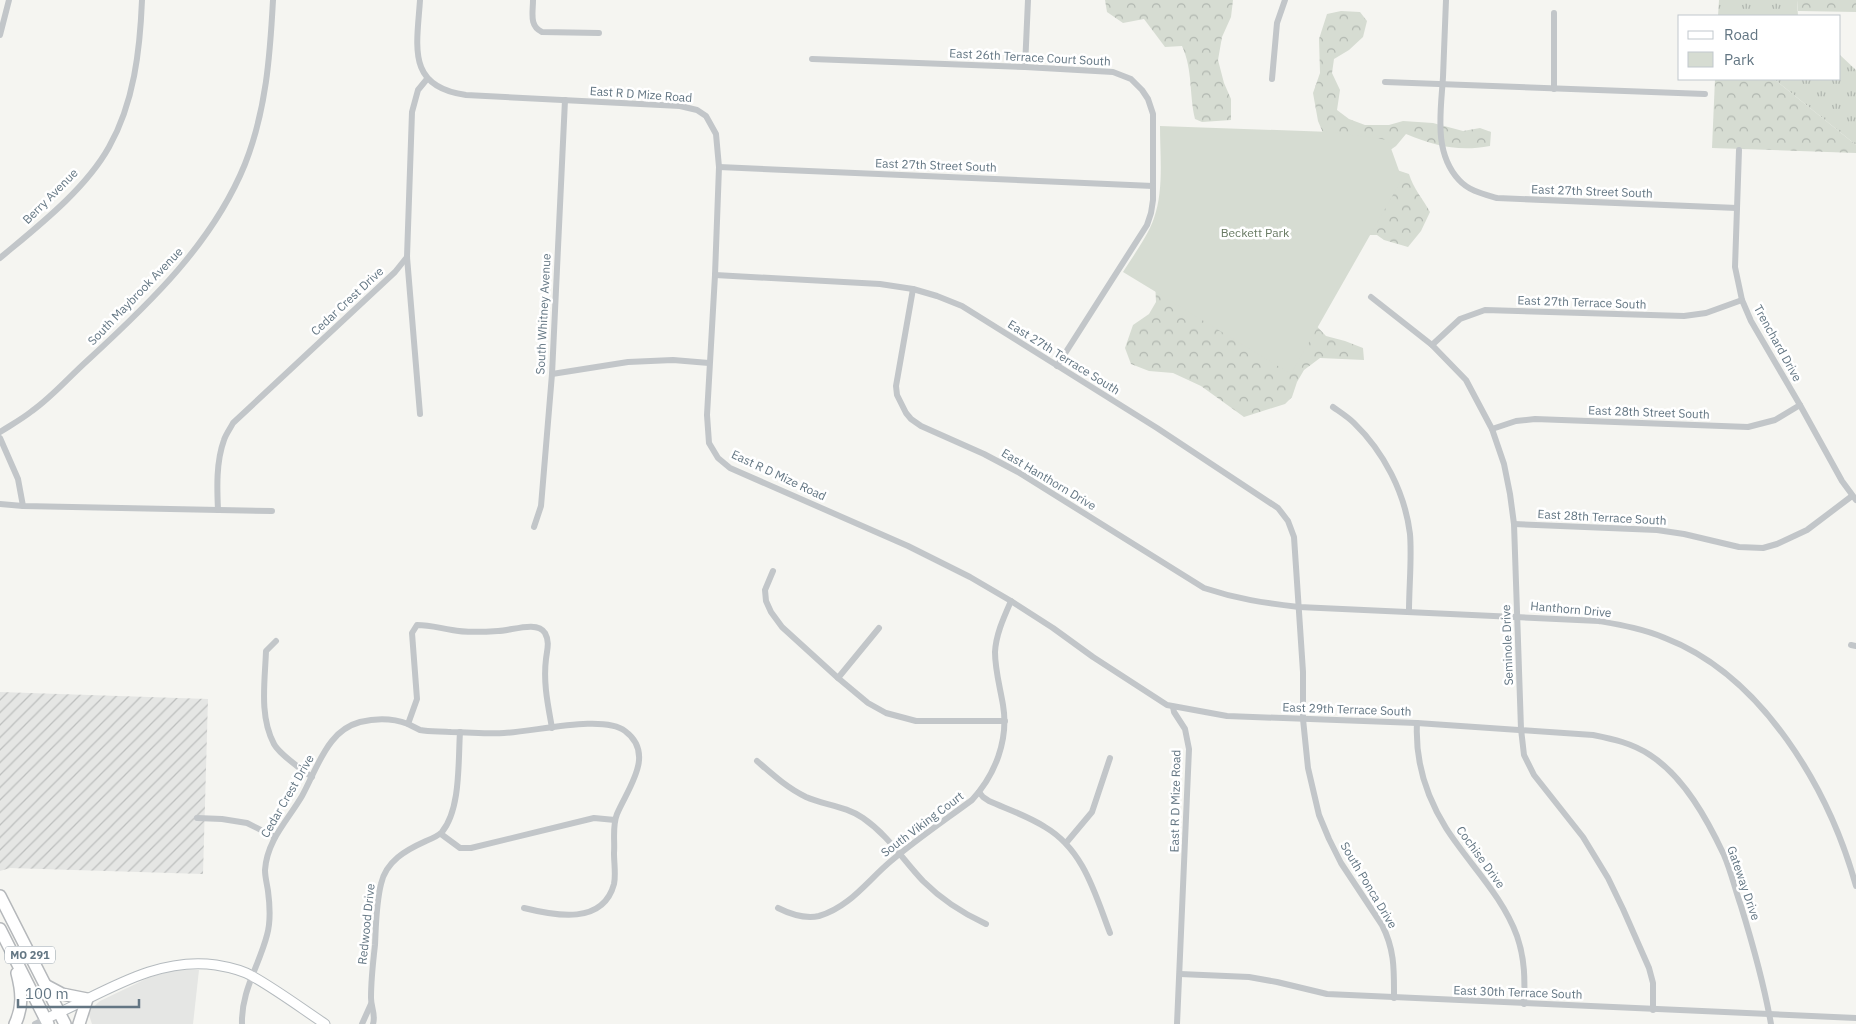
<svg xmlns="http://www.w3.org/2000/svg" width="1856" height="1024" viewBox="0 0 1856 1024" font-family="'IBM Plex Sans',sans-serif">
<defs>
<pattern id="industrial-furrows" width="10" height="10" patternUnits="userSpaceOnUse" patternTransform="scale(1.25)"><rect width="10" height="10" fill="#e5e6e4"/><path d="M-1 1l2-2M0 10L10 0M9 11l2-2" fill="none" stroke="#bdbfbe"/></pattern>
<pattern id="grass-tufts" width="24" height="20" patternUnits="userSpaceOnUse" patternTransform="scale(1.25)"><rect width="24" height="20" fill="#d6dcd2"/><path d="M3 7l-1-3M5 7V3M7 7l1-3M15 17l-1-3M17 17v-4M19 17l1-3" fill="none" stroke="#b1b7b0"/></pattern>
<pattern id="forest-crowns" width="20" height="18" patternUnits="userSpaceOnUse" patternTransform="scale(1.25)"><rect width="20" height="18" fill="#d6dcd2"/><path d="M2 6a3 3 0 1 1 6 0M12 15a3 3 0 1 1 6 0" fill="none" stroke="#b1b7b0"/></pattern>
</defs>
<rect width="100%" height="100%" fill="#f5f5f1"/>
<!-- built -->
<path fill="#e5e6e4" d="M184 970H199L193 1024H92L88 1012 100 1001 150 977 172 971Z"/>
<!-- industrial -->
<path fill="url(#industrial-furrows)" d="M0 692 208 699 203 874 10 868 0 871Z"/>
<!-- grass -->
<g fill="url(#grass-tufts)">
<path d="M1719 0H1797L1798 16H1718Z"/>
<path d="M1840 55 1856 70V145L1774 79H1840Z"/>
</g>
<!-- forest -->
<g fill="url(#forest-crowns)">
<path d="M1105 0H1233L1231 17 1222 37 1218 60 1224 83 1231 99V120L1202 122 1195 119C1189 94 1193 70 1182 46L1165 47 1144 19 1123 23 1107 12Z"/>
<path d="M1797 0H1856V12L1798 11Z"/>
<path d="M1341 11 1360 12 1367 21 1363 37 1349 50 1334 59 1332 73 1340 90 1337 110 1349 119 1365 125H1389L1403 121 1433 123 1463 131 1480 128 1491 132 1490 146C1458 152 1436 146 1406 134L1396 146 1386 153 1391 168 1409 174C1413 188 1423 199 1430 212L1421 231 1408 247 1384 240 1377 235H1361L1308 317 1326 336 1345 341 1363 348 1364 360 1320 358 1304 370 1297 382 1292 397 1285 404 1244 417 1201 386 1173 373 1149 371 1131 364 1125 348 1133 325 1149 314 1156 302 1155 280 1326 140 1318 121 1313 93 1320 73 1319 39 1327 14Z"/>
<path d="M1715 79H1774L1856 145V153L1712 148Z"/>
</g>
<!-- green -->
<path fill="#d6dcd2" d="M1160 126 1331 132 1388 140 1402 179 1291 374 1123 272C1133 256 1148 236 1154 218 1164 190 1160 156 1160 126Z"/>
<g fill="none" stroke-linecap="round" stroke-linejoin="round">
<defs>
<path id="secondary" d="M45 1019C100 996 153 956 216 965 228 967 242 970 252 976 277 990 301 1008 325 1024"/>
<g id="trunk">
<path d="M0 896 65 1024"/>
<path d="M0 929 48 1024"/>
<path d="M47 986 62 994 87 999 79 1024"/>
<path d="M15 1024C23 1007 22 992 17 973"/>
</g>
</defs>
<!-- secondary casing -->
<use href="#secondary" stroke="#b4babe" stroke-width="11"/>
<!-- trunk casing -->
<use href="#trunk" stroke="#b5b8bb" stroke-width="14"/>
<!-- minor -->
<g stroke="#c2c6c9" stroke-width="6">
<path d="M420 0C417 46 406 87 466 95L680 106 697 110 706 116 716 134 719 167 715 275 707 415 709 443 718 458 730 468 908 546 970 577 1011 601 1053 628 1093 657 1167 705 1227 716 1417 723 1593 735C1613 739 1632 743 1650 755 1684 777 1707 819 1724 855 1731 871 1735 889 1741 906 1753 945 1764 984 1771 1024"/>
<path d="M533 0C533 13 529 26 542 32L599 33"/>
<path d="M1446 0C1445 26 1444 51 1443 77 1441 111 1433 152 1459 180 1469 191 1483 194 1497 198L1737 208"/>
<path d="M1554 13V89"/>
<path d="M0 35 9 0"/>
<path d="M812 59 1025 67 1113 72 1131 79 1142 90 1148 99 1153 114V200L1151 213 1147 225 1057 366"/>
<path d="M1025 67 1028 0"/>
<path d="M1272 79 1277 23 1285 0"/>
<path d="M1385 82 1705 94"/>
<path d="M1739 150 1735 267 1742 300 1751 321 1800 405 1842 481 1856 500"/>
<path d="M719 167 1153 186"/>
<path d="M0 258C37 227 85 190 109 147 134 103 140 50 142 0"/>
<path d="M715 275 880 284 913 289 937 296 962 306 1157 428 1278 508 1288 521 1294 537 1303 672V719L1308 768 1319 815 1329 839 1341 863 1382 925C1395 950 1394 971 1394 998"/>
<path d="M913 289 896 386 897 395 906 413 911 419 921 426 984 454 1018 472 1204 588C1237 599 1264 603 1299 607L1599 621C1621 625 1644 629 1665 638 1763 676 1829 789 1856 886"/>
<path d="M1371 297 1432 345 1466 380 1492 429 1504 464 1510 494 1514 524 1521 729 1524 755 1534 775 1583 837 1608 878 1623 909 1649 968 1653 983V1010"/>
<path d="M1432 345 1460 319 1485 310 1684 316 1706 313 1742 300"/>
<path d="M552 374 628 362 673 360 709 363"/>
<path d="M1333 407C1340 412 1348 417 1354 423 1384 452 1405 493 1410 534 1412 559 1409 586 1409 611"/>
<path d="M420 414 407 257 412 112 418 90 427 79"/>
<path d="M1492 429 1516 421 1535 419 1748 427 1775 420 1800 405"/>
<path d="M0 432C11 425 22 419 32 411 52 397 69 377 88 360 149 304 213 243 245 164 266 111 270 56 273 0"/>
<path d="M0 438 18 479 23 506"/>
<path d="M0 504 23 506 272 511"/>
<path d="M218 510C217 488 216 462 224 440 226 434 230 429 233 423L395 272 407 257"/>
<path d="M1514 524 1657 530 1684 534 1739 547 1763 548 1777 544 1807 530 1852 496"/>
<path d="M534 527 541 506 552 374 565 100"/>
<path d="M773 571 765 590 766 601 771 612 782 627 838 678 868 703 886 713 916 721H1005"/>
<path d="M276 641 266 651C265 681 259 716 274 744 280 755 301 769 312 777"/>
<path d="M1851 645 1856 646"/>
<path d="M838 678 879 628"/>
<path d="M1173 707 1174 712 1185 729 1189 749 1177 1024"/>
<path d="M1417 723C1415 761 1426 796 1446 828 1469 864 1502 895 1517 936 1525 959 1525 980 1524 1004"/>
<path d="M408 724 417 699 412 633 417 625C430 625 439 628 452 630 466 633 483 632 498 631 511 631 537 620 545 633 550 642 547 650 546 659 543 683 548 705 552 728"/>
<path d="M757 761C772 774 787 788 806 797 824 805 846 806 863 818 889 836 902 859 923 881 942 900 962 913 986 924"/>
<path d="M979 792 983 797 989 801C1007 809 1028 816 1045 827 1084 850 1095 894 1110 933"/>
<path d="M197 818 222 819 247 823 275 837"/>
<path d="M441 834 460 848H471L594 818 615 820"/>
<path d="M1066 843 1092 812 1110 758"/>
<path d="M778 908C790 914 805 919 819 916 850 907 868 880 891 861 917 839 945 820 972 800 995 775 1009 740 1003 705 1000 687 995 670 995 652 996 634 1004 617 1011 601"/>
<path d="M1180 974 1249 977 1277 982 1327 994 1856 1018"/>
<path d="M35 1024 45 1019"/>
<path d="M242 1024C241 991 259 966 267 935 271 921 270 906 268 891 267 884 265 877 265 870 267 840 288 820 302 796 312 778 319 757 332 741 339 732 349 725 360 722 377 718 392 718 408 724 412 726 416 728 420 730 430 732 441 731 451 732 469 732 486 734 504 733 534 732 603 714 625 731 656 754 628 788 617 814 612 826 615 841 614 853 614 863 616 875 614 884 603 925 556 916 524 908"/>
<path d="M362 1024 371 1004"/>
<path d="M373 1024C376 1014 371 1008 371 998 371 980 373 962 375 945 376 925 376 904 381 884 386 861 406 850 426 841 431 839 438 836 442 832 461 809 458 761 460 732"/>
</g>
<!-- secondary -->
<use href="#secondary" stroke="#fff" stroke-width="9"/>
<!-- trunk -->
<use href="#trunk" stroke="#fff" stroke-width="11"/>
</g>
<g text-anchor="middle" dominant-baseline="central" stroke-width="5" stroke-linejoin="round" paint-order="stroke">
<!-- shield labels -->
<rect fill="#fff" stroke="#929fa8" stroke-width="1" x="5" y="946.5" width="50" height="17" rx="4"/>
<g font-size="11" font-weight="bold" fill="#637683">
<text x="30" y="955">MO 291</text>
</g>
<!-- street labels -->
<g font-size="12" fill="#637683" stroke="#fff">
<text transform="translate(1030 57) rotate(3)">East 26th Terrace Court South</text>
<text transform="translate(641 94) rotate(4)">East R D Mize Road</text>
<text transform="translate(936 165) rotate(2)">East 27th Street South</text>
<text transform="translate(1592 191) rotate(2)">East 27th Street South</text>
<text transform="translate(50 196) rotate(-45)">Berry Avenue</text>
<text transform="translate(135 296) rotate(-46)">South Maybrook Avenue</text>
<text transform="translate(347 301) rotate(-43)">Cedar Crest Drive</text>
<text transform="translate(1582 302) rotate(2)">East 27th Terrace South</text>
<text transform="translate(543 314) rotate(-87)">South Whitney Avenue</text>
<text transform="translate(1778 343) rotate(61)">Trenchard Drive</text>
<text transform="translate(1064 357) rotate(32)">East 27th Terrace South</text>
<text transform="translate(1649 412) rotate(2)">East 28th Street South</text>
<text transform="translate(779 475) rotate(25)">East R D Mize Road</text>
<text transform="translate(1049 479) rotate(31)">East Hanthorn Drive</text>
<text transform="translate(1602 517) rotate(3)">East 28th Terrace South</text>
<text transform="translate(1571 609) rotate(5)">Hanthorn Drive</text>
<text transform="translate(1507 645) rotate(-92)">Seminole Drive</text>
<text transform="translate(1347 709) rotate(2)">East 29th Terrace South</text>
<text transform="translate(287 796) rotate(-60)">Cedar Crest Drive</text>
<text transform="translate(1175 801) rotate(-89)">East R D Mize Road</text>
<text transform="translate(922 824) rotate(-37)">South Viking Court</text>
<text transform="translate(1481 857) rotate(54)">Cochise Drive</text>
<text transform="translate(1744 883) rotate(71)">Gateway Drive</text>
<text transform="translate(1369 885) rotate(59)">South Ponca Drive</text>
<text transform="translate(366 924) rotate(-84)">Redwood Drive</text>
<text transform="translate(1518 992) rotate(2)">East 30th Terrace South</text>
</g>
<!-- park labels -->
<g font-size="12" fill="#687a62" stroke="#fff">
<text x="1255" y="232">Beckett Park</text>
</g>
</g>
<!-- legend -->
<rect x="1678" y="15" width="162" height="65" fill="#ffffff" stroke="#c1c8cd"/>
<rect x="1688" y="31" width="25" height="8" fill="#ffffff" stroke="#c1c8cd"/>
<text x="1724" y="40" font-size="15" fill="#637683">Road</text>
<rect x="1688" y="52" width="25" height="15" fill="#d6dcd2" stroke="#c1c8cd"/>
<text x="1724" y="65" font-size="15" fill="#637683">Park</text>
<!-- scale -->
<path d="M18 999v8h121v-8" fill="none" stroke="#637683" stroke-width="2.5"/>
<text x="25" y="999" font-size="15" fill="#637683" stroke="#ffffff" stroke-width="4" paint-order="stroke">100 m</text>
</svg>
